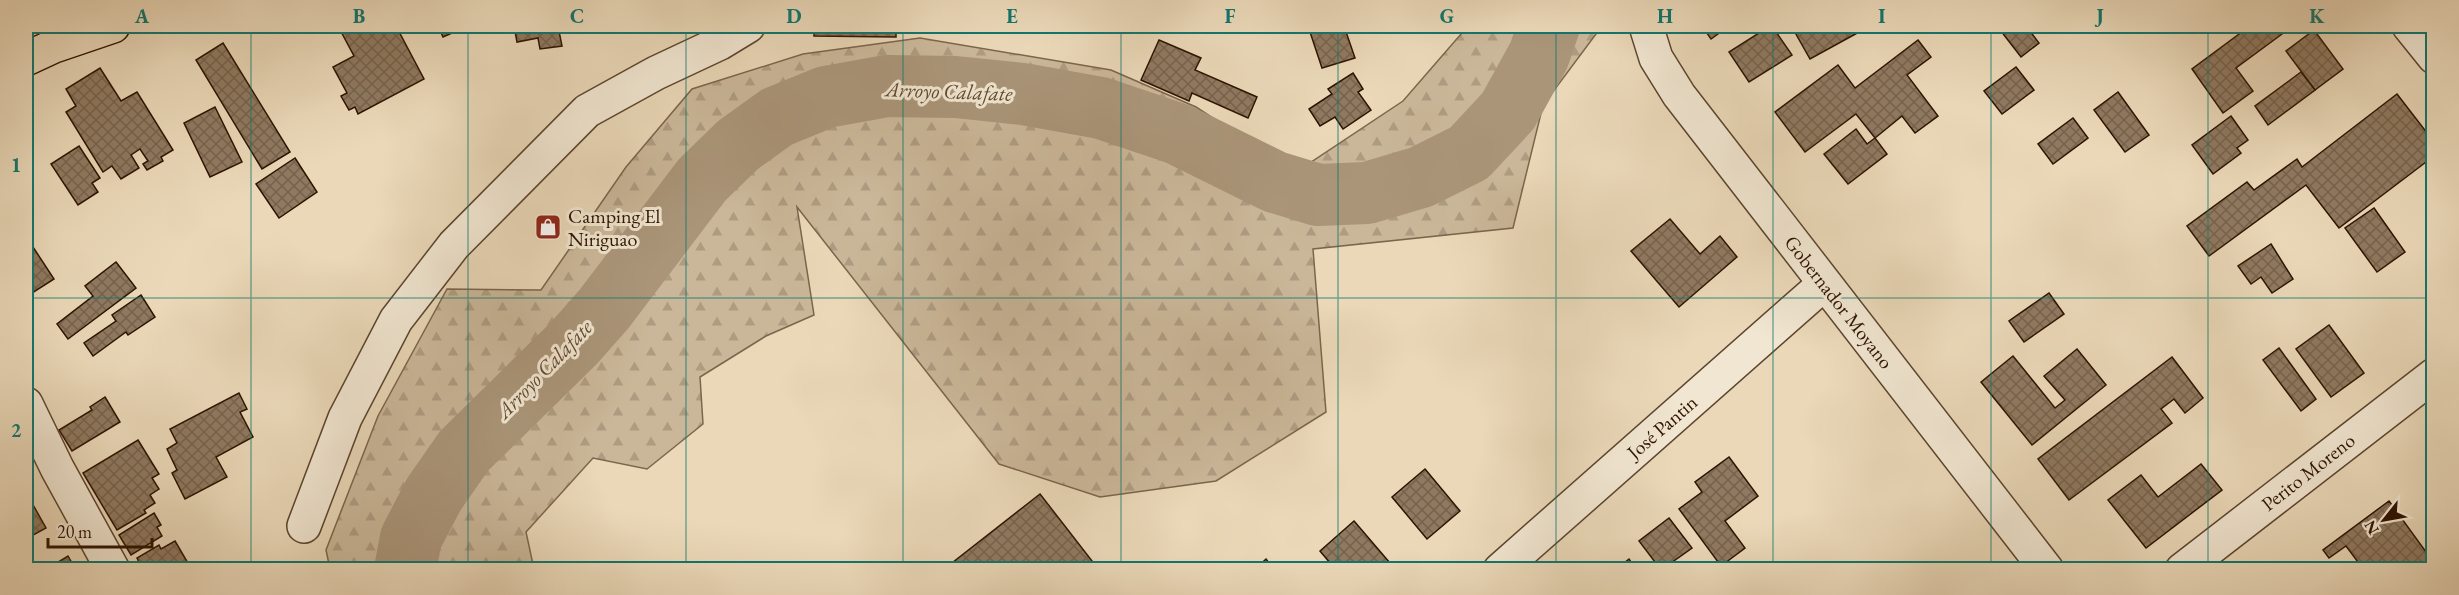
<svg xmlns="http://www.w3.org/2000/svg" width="2459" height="595" viewBox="0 0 2459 595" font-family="'EB Garamond',serif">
<defs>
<pattern id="forest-firs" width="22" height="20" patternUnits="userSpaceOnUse" patternTransform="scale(1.5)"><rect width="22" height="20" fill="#cab799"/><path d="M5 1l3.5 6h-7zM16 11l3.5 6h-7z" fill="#ae9c82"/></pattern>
<pattern id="building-cross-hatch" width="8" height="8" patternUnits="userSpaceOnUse" patternTransform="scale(1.5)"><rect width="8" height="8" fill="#8f7960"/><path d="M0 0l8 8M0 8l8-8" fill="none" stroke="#75624d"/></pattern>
</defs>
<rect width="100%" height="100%" fill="#ead8b8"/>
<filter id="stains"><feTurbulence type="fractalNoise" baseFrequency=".00333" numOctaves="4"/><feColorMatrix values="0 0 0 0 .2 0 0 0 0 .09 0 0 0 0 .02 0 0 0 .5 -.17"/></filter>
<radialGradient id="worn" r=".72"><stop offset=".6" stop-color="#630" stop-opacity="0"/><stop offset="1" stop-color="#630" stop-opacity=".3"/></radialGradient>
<!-- forest -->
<path fill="url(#forest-firs)" stroke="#7c654c" stroke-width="1.5" d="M1468 26H1602L1543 105 1513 228 1313 249 1326 412 1216 481 1100 497 999 464 797 207 814 315 766 336 700 377 703 424 647 469 593 458 526 532 534 569H330L326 550 378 416 447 289 541 290 626 167 692 89 803 54 920 38 1111 70 1196 107 1296 172 1403 101Z"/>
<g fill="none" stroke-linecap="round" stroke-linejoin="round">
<!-- river -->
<path stroke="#aa9579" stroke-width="62" d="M405 570 411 538 434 494 464 451 574 343 604 309 702 180 738 145 777 117 826 97 887 86 956 87 1023 94 1101 108 1178 134 1275 182 1318 195 1367 193 1421 177 1469 153 1508 111 1539 55 1549 26"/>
</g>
<!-- building -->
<g fill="url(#building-cross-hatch)" stroke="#2d1300" stroke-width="1.5">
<path d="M338 26H396L424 79 358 114 355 107 349 110 341 96 347 93 333 67 354 56Z"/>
<path d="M438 26H468L443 37Z"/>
<path d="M514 26H558L562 46 540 49 538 38 517 42Z"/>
<path d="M814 26H896V37L814 36Z"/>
<path d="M1330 26H1344L1355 58 1322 68 1310 32Z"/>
<path d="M1702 26H1729L1711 39Z"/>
<path d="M1770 26H1772L1792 55 1749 82 1729 52Z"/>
<path d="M1794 26H1870L1810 59 1792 27Z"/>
<path d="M1997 26H2026L2039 43 2021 57Z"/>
<path d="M2250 26H2293L2236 68 2253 91 2223 113 2192 69Z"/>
<path d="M2314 30 2343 69 2315 90 2286 51Z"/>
<path d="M1159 40 1201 58 1195 70 1257 97 1248 118 1192 93 1189 101 1141 80Z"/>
<path d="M1918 40 1931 57 1907 75 1938 116 1915 133 1902 116 1875 138 1856 114 1805 152 1775 112 1838 65 1855 88Z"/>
<path d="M223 43 290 152 262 169 196 60Z"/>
<path d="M2016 67 2034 90 2002 114 1984 91Z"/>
<path d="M100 68 121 101 137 92 173 150 161 157 163 161 147 170 143 164 148 161 140 149 131 155 139 168 121 179 112 166 103 172 66 112 76 106 66 89Z"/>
<path d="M2301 72 2315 90 2268 125 2255 106Z"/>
<path d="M1353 73 1363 89 1358 92 1371 110 1343 129 1335 117 1320 126 1309 109 1332 94 1328 89Z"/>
<path d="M2118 92 2149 135 2125 152 2094 110Z"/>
<path d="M2397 94 2434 142V156L2339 228 2306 185 2209 256 2187 226 2247 182 2254 190 2297 159 2302 167Z"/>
<path d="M215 107 242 162 210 177 184 123Z"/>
<path d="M2231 116 2248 140 2237 148 2241 153 2213 174 2192 145Z"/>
<path d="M2073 118 2088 138 2053 164 2038 144Z"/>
<path d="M1856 129 1867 144 1875 138 1887 154 1848 184 1824 154Z"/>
<path d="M79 146 100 178 92 183 98 192 78 205 51 164Z"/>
<path d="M295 158 317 192 279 218 256 184Z"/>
<path d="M2374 208 2405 252 2377 272 2345 228Z"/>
<path d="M1670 219 1700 254 1720 236 1737 257 1679 307 1631 251Z"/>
<path d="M2271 244 2293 279 2272 293 2261 277 2251 284 2238 266Z"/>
<path d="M33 247 54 279 26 297V252Z"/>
<path d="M116 262 136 288 68 339 57 324 93 296 85 286Z"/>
<path d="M2049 293 2064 314 2024 342 2009 321Z"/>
<path d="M141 295 155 317 128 335 126 332 93 356 84 343 116 321 112 315Z"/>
<path d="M2329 325 2364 373 2331 397 2296 349Z"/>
<path d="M2279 348 2316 399 2301 411 2263 360Z"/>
<path d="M2077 349 2106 385 2032 445 1981 382 2013 356 2055 408 2065 400 2044 376Z"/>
<path d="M2172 357 2203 398 2185 413 2174 399 2161 409 2172 423 2069 500 2038 459Z"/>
<path d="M239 393 247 409 240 412 253 437 216 457 227 477 185 499 172 473 177 470 167 449 177 443 170 429Z"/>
<path d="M105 397 120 422 72 451 59 430 92 410 90 407Z"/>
<path d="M138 440 159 474 152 478 159 489 150 495 155 503 144 510 146 513 117 530 83 473Z"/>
<path d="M1729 457 1758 496 1725 521 1745 548 1721 566 1679 509 1702 492 1695 482Z"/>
<path d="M2201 464 2222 490 2146 548 2108 500 2141 475 2158 497Z"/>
<path d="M1425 469 1460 511 1427 539 1392 497Z"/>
<path d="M1040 494 1099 570H943Z"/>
<path d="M2389 501 2434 563V569L2348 570 2358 562 2346 546 2329 558 2323 550Z"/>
<path d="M32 503 46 528 26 539V506Z"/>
<path d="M154 513 161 525 157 527 162 536 131 555 119 535Z"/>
<path d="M1669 518 1692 548 1661 570 1639 541Z"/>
<path d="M1354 521 1396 570H1336L1320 551Z"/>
<path d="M175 541 192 570H143L137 558 159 545 161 549Z"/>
<path d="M68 556 76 570H45Z"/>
<path d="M1266 559 1274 570H1254Z"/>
<path d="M1629 559 1636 570H1615Z"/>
</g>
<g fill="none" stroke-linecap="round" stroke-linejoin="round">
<defs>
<g id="minor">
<path d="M1646 26 1656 58 1679 95 2047 570"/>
<path d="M2409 26 2434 57"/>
<path d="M26 404 57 468 113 570"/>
<path d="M304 526 345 418 396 320 454 245 587 111 656 73 720 43 748 26"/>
<path d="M1500 570 1824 284"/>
<path d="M2182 570 2434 375"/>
</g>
<path id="major" d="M26 59 54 46 113 26"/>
</defs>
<!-- minor casing -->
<use href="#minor" stroke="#5c442e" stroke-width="36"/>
<!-- major casing -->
<use href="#major" stroke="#2d1300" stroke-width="36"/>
<!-- minor -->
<use href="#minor" stroke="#f1e6d1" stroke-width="33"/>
<!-- major -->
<use href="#major" stroke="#ead8b8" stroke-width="33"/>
</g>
<!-- grid -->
<path fill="none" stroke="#0f766e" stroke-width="1.5" stroke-opacity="0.55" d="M251 26V570M468 26V570M686 26V570M903 26V570M1121 26V570M1338 26V570M1556 26V570M1773 26V570M1991 26V570M2208 26V570M26 298H2434"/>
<!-- icons -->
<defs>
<symbol id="shop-square" viewBox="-11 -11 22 22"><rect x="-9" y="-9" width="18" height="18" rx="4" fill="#8f2418" stroke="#f1e6d1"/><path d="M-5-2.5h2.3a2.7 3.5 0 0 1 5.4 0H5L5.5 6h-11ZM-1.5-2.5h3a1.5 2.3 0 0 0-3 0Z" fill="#fff"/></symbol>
</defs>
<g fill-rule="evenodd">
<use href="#shop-square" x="533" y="212" width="30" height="30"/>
</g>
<g text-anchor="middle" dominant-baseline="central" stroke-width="6" stroke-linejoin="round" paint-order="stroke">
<!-- poi labels -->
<g font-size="20" fill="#2d1300" stroke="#f1e6d1" text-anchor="start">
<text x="568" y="216">Camping El<tspan x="568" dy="23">Niriguao</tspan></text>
</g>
<!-- street labels -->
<g font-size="20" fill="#2d1300" stroke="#f1e6d1">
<text transform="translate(1839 302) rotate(52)">Gobernador Moyano</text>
<text transform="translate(1662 427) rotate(-41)">José Pantin</text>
<text transform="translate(2308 472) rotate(-38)">Perito Moreno</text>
</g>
<!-- water labels -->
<g font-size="21" font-style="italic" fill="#5f4730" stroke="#f1e6d1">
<text transform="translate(949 91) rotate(2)">Arroyo Calafate</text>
<text transform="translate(544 369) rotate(-46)">Arroyo Calafate</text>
</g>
</g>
<!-- margin -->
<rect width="2459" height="595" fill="none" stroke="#ead8b8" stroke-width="66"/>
<!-- north arrow -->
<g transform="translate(2384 520) rotate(239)" stroke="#f1e6d1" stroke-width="4.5" paint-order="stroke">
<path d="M0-4.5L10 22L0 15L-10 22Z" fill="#2d1300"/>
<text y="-9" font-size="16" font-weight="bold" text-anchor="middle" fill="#2d1300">N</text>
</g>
<!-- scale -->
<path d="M48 538v9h104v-9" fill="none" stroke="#2d1300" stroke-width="3"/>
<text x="57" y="538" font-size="18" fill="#2d1300" stroke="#f1e6d1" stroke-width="4.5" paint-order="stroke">20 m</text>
<rect x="33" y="33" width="2393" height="529" fill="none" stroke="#0f766e" stroke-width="2"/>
<g font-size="20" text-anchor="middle" font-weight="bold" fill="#0f766e">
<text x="142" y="23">A</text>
<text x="359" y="23">B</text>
<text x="577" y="23">C</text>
<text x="794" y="23">D</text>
<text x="1012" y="23">E</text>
<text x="1230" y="23">F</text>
<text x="1447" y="23">G</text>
<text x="1665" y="23">H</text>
<text x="1882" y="23">I</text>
<text x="2100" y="23">J</text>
<text x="2317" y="23">K</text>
<text x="16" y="172">1</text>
<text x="16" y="437">2</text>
</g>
<rect width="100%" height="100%" filter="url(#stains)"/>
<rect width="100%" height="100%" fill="url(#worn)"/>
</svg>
